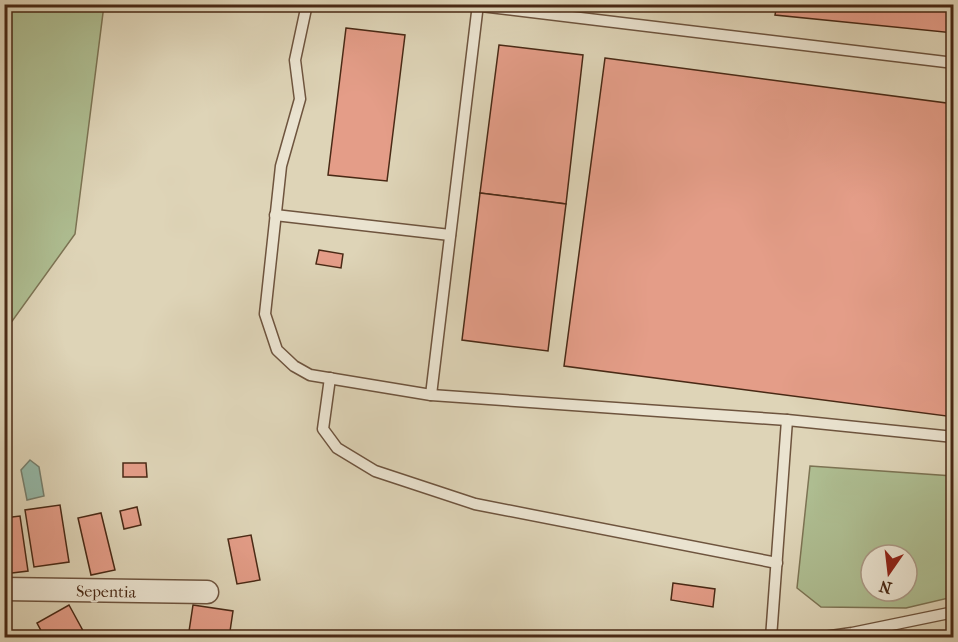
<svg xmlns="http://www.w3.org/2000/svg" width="958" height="642" font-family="'IM FELL French Canon',serif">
<rect width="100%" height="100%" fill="#ded4b7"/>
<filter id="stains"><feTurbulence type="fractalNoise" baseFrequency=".00333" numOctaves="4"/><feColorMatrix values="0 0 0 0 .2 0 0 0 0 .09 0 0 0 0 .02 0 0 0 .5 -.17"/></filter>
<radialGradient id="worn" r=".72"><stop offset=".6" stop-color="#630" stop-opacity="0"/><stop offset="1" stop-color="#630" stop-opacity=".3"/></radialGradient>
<!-- green -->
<g fill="#aebd91" stroke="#7c7353" stroke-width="1.5" fill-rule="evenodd">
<path d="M 5,4 L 104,5 L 75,234 L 5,331 Z"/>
<path d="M 810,466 L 953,476 L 953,597 L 906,608 L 821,607 L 797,588 ZM 871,555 L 907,555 L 907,591 L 871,591 Z"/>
</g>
<!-- water -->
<path fill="#94b9a9" stroke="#767f6e" stroke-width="1.5" d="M 30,460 L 39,467 L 44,496 L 27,500 L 21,470 Z"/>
<!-- building -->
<g fill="#e49d88" stroke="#492915" stroke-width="1.5">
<path d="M 777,4 L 954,4 L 954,33 L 775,15 Z"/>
<path d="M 346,28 L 405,35 L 387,181 L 328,175 Z"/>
<path d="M 499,45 L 583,55 L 566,204 L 480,193 Z"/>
<path d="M 605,58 L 954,104 L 954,417 L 564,366 Z"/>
<path d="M 480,193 L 566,204 L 548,351 L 462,340 Z"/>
<path d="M 319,250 L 343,254 L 341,268 L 316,264 Z"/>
<path d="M 123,463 L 146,463 L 147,477 L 123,477 Z"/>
<path d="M 60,505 L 69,562 L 34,567 L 25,510 Z"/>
<path d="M 137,507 L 141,525 L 124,529 L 120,511 Z"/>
<path d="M 101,513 L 115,570 L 91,575 L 78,518 Z"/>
<path d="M 20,516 L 28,571 L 4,574 L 4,518 Z"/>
<path d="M 251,535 L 260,580 L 237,584 L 228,539 Z"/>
<path d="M 673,583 L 715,589 L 713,607 L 671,600 Z"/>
<path d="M 69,605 L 87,638 L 45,638 L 37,623 Z"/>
<path d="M 193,605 L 233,611 L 229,638 L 188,638 Z"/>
</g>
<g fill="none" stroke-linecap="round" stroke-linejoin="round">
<defs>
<g id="service">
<path d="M 307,4 L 295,60 L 300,99 L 281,166 L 265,314 L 277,350 L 294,366 L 310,375 L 431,395 L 787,420 L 954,437"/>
<path d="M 464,4 L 954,63"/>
<path d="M 275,215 L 450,235"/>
<path d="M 330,378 L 323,429 L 337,448 L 375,471 L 475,504 L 777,563"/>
<path d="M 431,395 L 478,4"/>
<path d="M 771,638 L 787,420"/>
<path d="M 817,638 L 852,633 L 954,612"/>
</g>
<path id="minor" d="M 4,589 L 207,592"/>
</defs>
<!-- service casing -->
<use href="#service" stroke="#6e543e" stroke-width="13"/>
<!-- minor casing -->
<use href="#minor" stroke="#6e543e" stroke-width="25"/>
<!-- service -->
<use href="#service" stroke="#eae3d0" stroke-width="10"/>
<!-- minor -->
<use href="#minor" stroke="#eae3d0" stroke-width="22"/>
</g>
<g text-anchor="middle" stroke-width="4.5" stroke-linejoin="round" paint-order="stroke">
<!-- street labels -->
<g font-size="16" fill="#492915" stroke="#eae3d0">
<text transform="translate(106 591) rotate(1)" y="6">Sepentia</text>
</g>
</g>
<!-- margin -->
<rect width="958" height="642" fill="none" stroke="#ded4b7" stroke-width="24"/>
<rect x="6" y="6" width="946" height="630" fill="none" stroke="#492915" stroke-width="3"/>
<rect x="12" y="12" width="934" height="618" fill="none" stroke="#492915" stroke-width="1.5"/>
<!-- north arrow -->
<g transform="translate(889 573) rotate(194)"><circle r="28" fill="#eae3d0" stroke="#aa9985" stroke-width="1.5"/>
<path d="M0-4.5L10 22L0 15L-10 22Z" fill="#8f2418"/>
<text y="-9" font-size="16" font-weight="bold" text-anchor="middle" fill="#492915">N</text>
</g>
<rect width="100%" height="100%" filter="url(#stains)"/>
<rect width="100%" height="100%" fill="url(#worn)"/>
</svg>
